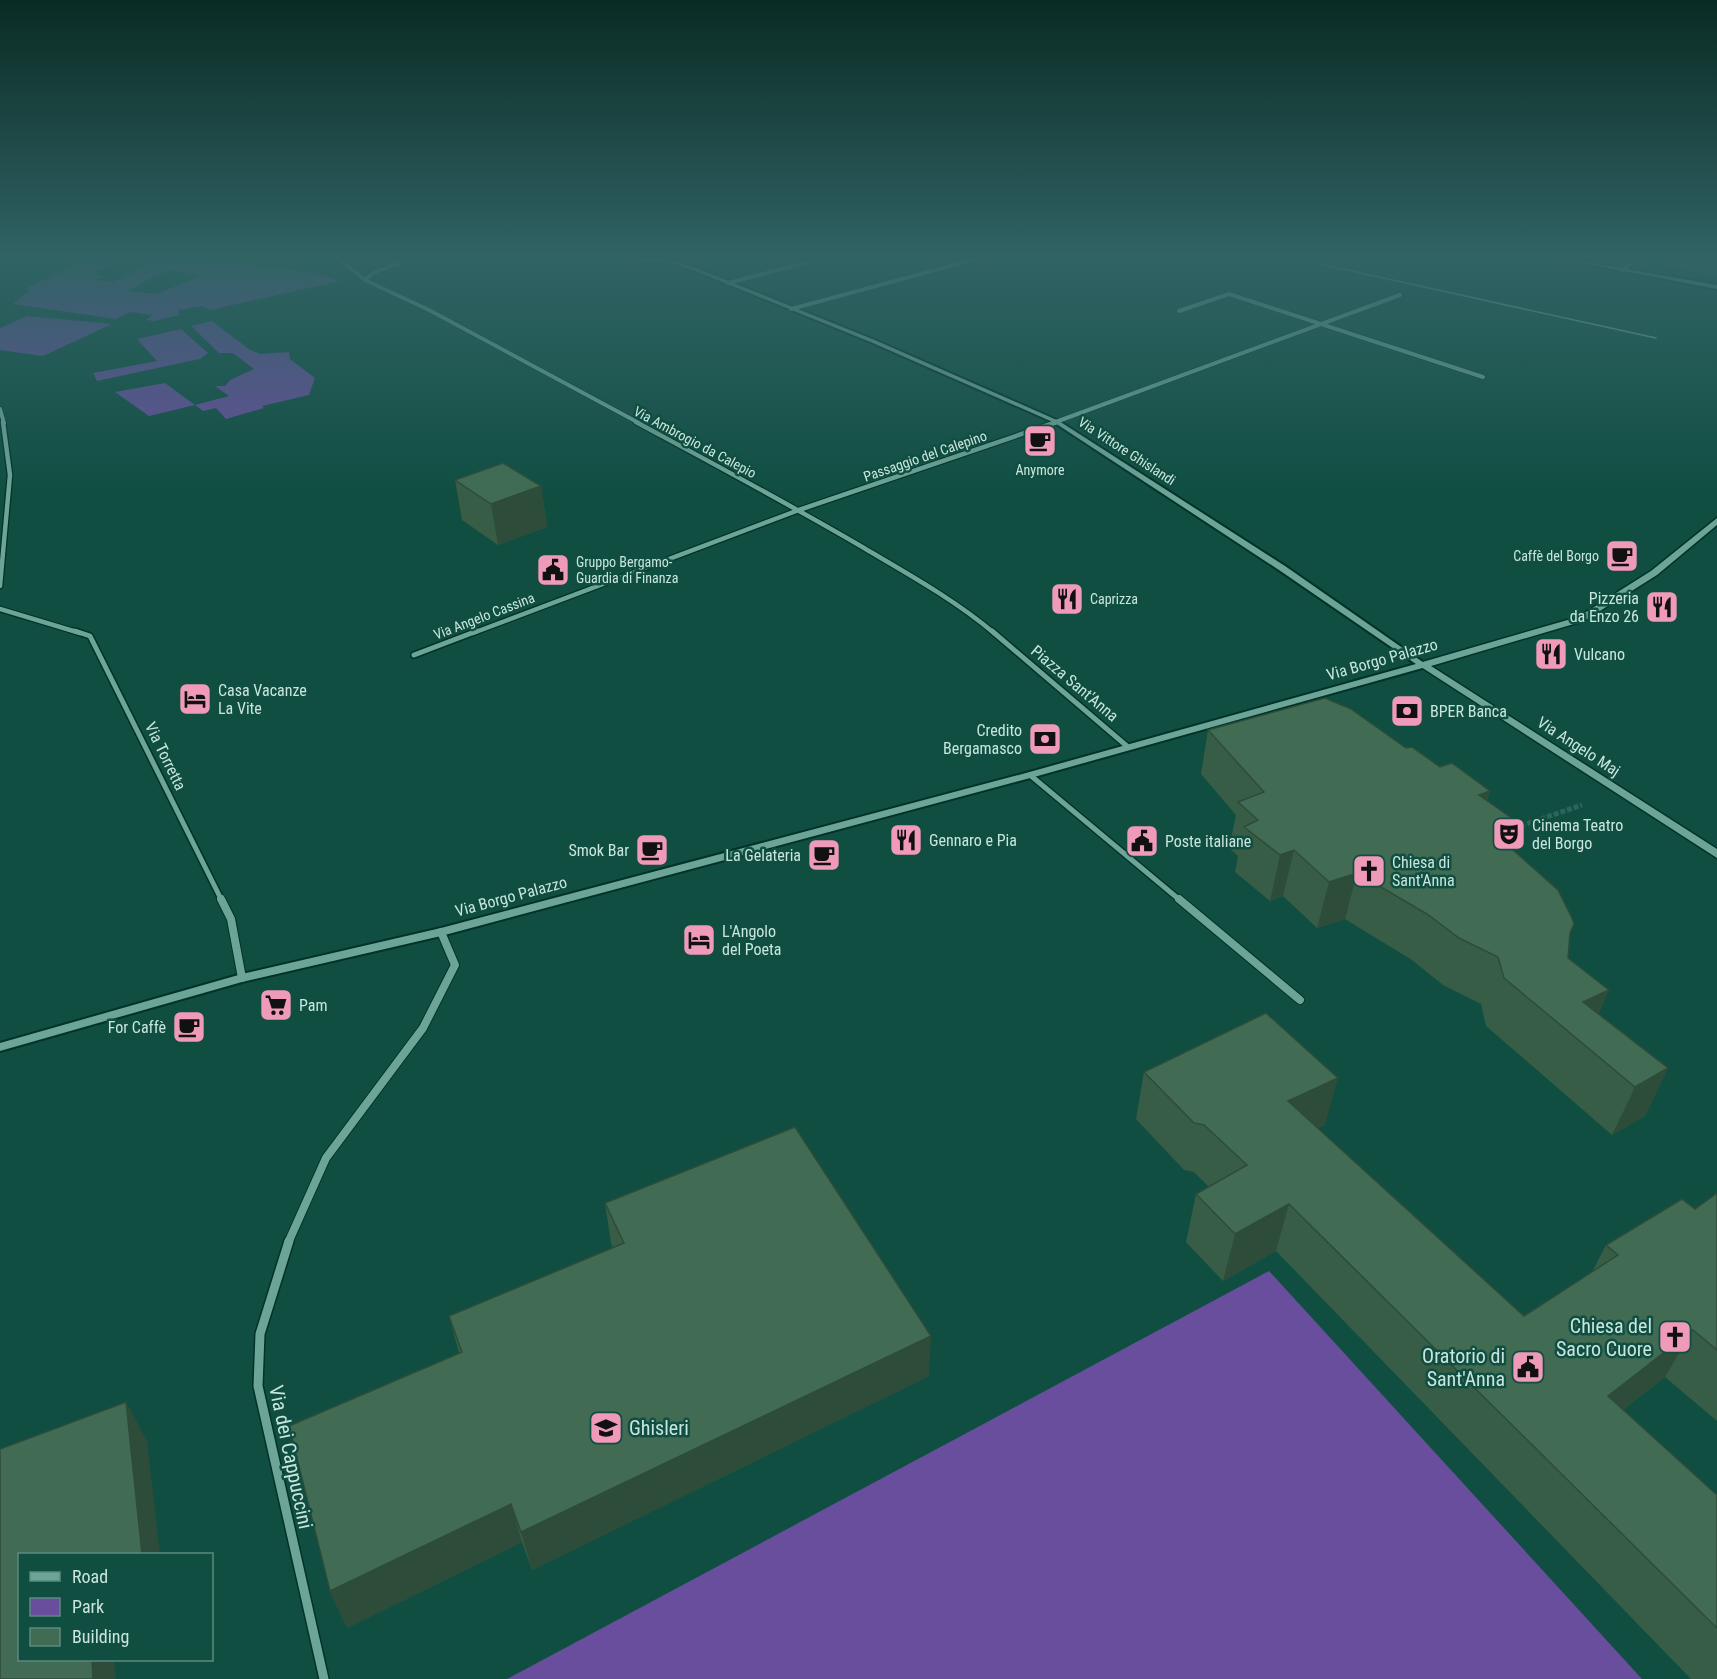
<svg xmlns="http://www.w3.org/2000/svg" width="1717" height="1679" font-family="'Roboto Condensed',sans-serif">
<rect width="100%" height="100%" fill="#104e42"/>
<!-- green -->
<g fill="#694e9d" fill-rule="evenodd">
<path d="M 91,259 L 190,259 L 314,272 L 340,281 L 210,310 L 202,306 L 178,310 L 180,315 L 154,321 L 146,320 L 153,315 L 131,312 L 116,319 L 13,304 L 29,291 L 28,287 ZM 123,260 L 149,265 L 112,282 L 94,280 L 104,276 L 93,275 L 95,272 ZM 168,270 L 202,275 L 157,294 L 128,291 L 143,284 L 140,283 Z"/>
<path d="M 27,316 L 112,324 L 43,356 L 0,350 L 0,328 Z"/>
<path d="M 212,321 L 250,350 L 261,354 L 289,352 L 290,359 L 315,378 L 309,395 L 262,406 L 264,408 L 226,419 L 216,408 L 203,411 L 195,405 L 149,416 L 115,392 L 165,383 L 195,405 L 229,396 L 215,386 L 225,386 L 230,380 L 254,369 L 233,353 L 219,353 L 191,326 Z"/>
<path d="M 181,329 L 208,353 L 200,359 L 190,361 L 97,381 L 93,373 L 157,361 L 137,339 Z"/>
<path d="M 1269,1271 L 1642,1679 L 507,1679 Z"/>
</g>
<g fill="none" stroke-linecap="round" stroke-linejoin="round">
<!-- pedestrian-tunnel -->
<path stroke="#2c6559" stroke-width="5" stroke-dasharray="5 2" stroke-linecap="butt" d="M 1514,828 L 1582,805"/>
<defs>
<g id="minor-far4">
<path d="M 339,259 L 365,280 L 429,310 L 639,423"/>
<path d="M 637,259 L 664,259"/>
<path d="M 1622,270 L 1637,259"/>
<path d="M 365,280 L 373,273 L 410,259"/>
<path d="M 728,283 L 820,259"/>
<path d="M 791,309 L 976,259"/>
<path d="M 1179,311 L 1229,294 L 1483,377"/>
<path d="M 0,409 L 4,423"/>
<path d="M 1053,423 L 1400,295"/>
</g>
<g id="minor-far3">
<path d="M 636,422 C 712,463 789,504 864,548 C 908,574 955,600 994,633"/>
<path d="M 0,586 L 10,475 L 3,422"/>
<path d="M 0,609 L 80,633"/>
<path d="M 473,633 L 799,510 L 1057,422"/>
</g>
<g id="minor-far2">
<path d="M 75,631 L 90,636 L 222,901"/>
<path d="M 992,631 L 1128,747"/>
<path d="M 414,655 L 477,631"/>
<path d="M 1030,775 L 1181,901"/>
</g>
<g id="minor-far1">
<path d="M 221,899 L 231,919 L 242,978"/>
<path d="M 1179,899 L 1300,1000"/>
<path d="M 288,1243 L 326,1158 L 423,1028 L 455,965 L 441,932"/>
</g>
<path id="minor" d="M 289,1241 L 260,1334 L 258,1386 L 324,1679"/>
<g id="tertiary">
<path d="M 660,259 L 667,259 L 699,269 L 877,341 L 1059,421 L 1285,566 L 1427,665 L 1426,667 L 1034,777 L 441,936 L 242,982 L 0,1051 L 0,1043 L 242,974 L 441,928 L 1026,773 L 1416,664 L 1279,570 L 1055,423 L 873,343 L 695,271 Z"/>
<path d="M 1561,259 L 1570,259 L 1717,285 L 1717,289 Z"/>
</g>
<path id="secondary" d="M 1717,518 L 1717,525 L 1657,575 L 1584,621 L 1431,666 L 1717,849 L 1717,858 L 1418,665 L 1419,663 L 1578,617 L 1651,571 Z"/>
</defs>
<!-- minor-far4 casing -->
<use href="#minor-far4" stroke="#023229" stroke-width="5"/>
<!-- minor-far3 casing -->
<use href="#minor-far3" stroke="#023229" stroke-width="7"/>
<!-- minor-far2 casing -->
<use href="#minor-far2" stroke="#023229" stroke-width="8"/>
<!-- minor-far1 casing -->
<use href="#minor-far1" stroke="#023229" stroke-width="10"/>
<!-- minor casing -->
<use href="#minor" stroke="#023229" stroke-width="12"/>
<!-- tertiary casing -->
<use href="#tertiary" stroke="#023229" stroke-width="4"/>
<!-- secondary casing -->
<use href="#secondary" stroke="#023229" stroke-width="3"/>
<!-- minor-far4 -->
<use href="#minor-far4" stroke="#6ca597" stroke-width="4"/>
<!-- minor-far3 -->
<use href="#minor-far3" stroke="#6ca597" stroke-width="4.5"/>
<!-- minor-far2 -->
<use href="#minor-far2" stroke="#6ca597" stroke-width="5"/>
<!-- minor-far1 -->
<use href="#minor-far1" stroke="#6ca597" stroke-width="8"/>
<!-- minor -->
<use href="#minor" stroke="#6ca597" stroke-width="9"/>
<!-- tertiary -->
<use href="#tertiary" fill="#6ca597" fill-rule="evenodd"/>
<!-- secondary -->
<use href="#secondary" fill="#6ca597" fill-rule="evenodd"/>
<!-- tram -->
<path stroke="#7ca69d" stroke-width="1.5" d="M 1297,259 L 1656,338"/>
</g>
<!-- wall -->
<g fill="#385d47">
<path d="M 1659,259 L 1717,259 L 1717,277 L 1658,264 Z"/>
<path d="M 455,480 L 541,486 L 547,527 L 498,545 L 462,520 Z"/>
<path d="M 1208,730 L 1406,748 L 1440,767 L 1490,791 L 1487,801 L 1512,849 L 1574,924 L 1570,935 L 1568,958 L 1599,1014 L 1668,1068 L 1645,1116 L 1612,1135 L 1486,1026 L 1481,1004 L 1443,985 L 1412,960 L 1345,919 L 1317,928 L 1283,896 L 1270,901 L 1235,872 L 1238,856 L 1229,848 L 1236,815 L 1201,774 Z"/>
<path d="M 1144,1072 L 1325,1125 L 1318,1128 L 1524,1316 L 1592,1272 L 1606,1245 L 1695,1209 L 1717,1193 L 1717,1421 L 1665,1377 L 1623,1410 L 1717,1495 L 1717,1679 L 1691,1679 L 1276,1251 L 1223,1281 L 1186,1242 L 1196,1194 L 1209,1187 L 1194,1172 L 1184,1170 L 1136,1119 Z"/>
<path d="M 605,1203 L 929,1376 L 532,1570 L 522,1542 L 347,1628 L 330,1591 L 459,1353 L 449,1316 L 613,1248 L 611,1243 Z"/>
</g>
<!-- shaded-wall -->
<g fill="#2e4c3a">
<path d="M 541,486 L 547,527 L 498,545 L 491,504 Z"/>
<path d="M 1490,791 L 1476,836 L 1479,795 Z"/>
<path d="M 1520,824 L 1505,870 L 1494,833 Z"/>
<path d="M 1294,850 L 1283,896 L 1270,901 L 1280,855 Z"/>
<path d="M 1357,873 L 1345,919 L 1317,928 L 1329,882 Z"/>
<path d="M 1609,990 L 1589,1038 L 1583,1002 Z"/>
<path d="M 1668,1068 L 1645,1116 L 1612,1135 L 1635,1087 Z"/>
<path d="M 1338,1078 L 1325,1125 L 1275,1148 L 1288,1101 Z"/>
<path d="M 1289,1204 L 1276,1251 L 1223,1281 L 1235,1234 Z"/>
<path d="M 1693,1330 L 1665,1377 L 1582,1442 L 1608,1396 Z"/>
<path d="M 931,1336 L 929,1376 L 532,1570 L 521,1532 Z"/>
<path d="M 126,1402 L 147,1441 L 160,1554 L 142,1554 Z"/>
<path d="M 511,1504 L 522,1542 L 347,1628 L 330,1591 Z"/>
<path d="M 92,1659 L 117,1659 L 114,1660 L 116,1679 L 93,1679 Z"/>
</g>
<!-- building -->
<g fill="#416c53" stroke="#2e4c3a" stroke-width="1.5">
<path d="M 503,463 L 541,486 L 491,504 L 455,480 Z"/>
<path d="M 1325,698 L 1351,709 L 1406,748 L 1412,747 L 1440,767 L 1452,763 L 1490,791 L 1479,795 L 1520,824 L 1494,833 L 1558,890 L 1572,918 L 1574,924 L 1570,933 L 1568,958 L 1609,990 L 1583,1002 L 1668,1068 L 1635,1087 L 1504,978 L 1498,957 L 1459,938 L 1427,914 L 1357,873 L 1329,882 L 1294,850 L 1280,855 L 1244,827 L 1258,820 L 1238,802 L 1264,792 L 1208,730 Z"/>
<path d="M 1266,1013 L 1338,1078 L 1288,1101 L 1524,1316 L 1618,1255 L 1606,1245 L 1682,1199 L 1695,1209 L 1717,1193 L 1717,1350 L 1693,1330 L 1608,1396 L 1717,1495 L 1717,1628 L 1289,1204 L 1235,1234 L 1196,1194 L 1247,1165 L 1204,1125 L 1194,1123 L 1144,1072 Z"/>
<path d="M 795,1127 L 931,1336 L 521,1532 L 511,1504 L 330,1591 L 289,1426 L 462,1352 L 449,1316 L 624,1243 L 605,1203 Z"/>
<path d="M 126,1402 L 142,1554 L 20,1554 L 20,1659 L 92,1659 L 93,1679 L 0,1679 L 0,1449 Z"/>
</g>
<!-- sky -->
<linearGradient id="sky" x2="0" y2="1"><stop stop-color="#092b24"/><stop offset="0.52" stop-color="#316365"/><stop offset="1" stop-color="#316365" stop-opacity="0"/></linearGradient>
<rect width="1717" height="494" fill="url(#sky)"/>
<!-- icons -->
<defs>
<symbol id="cafe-square" viewBox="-11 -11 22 22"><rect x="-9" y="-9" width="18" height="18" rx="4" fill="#ef9ab8" stroke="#104e42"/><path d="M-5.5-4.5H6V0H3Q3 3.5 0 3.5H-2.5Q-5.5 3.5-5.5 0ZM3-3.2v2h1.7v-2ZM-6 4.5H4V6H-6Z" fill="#111"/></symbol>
<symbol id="civic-square" viewBox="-11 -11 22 22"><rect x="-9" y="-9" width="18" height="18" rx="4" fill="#ef9ab8" stroke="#104e42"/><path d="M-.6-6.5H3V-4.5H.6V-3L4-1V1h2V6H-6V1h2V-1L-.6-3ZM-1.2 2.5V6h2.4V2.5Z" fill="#111"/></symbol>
<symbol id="restaurant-square" viewBox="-11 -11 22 22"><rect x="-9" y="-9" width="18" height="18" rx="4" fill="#ef9ab8" stroke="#104e42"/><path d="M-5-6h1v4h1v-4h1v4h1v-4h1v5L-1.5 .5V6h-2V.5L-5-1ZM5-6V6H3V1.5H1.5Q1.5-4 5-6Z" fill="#111"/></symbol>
<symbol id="hotel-square" viewBox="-11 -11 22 22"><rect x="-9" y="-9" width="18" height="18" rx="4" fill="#ef9ab8" stroke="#104e42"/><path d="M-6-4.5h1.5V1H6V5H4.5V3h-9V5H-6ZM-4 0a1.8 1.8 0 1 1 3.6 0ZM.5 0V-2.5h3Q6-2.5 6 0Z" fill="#111"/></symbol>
<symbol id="bank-square" viewBox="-11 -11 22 22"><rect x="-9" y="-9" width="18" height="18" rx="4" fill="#ef9ab8" stroke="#104e42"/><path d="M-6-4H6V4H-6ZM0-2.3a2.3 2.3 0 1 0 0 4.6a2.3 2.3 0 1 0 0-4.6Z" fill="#111"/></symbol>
<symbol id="theatre-square" viewBox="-11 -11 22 22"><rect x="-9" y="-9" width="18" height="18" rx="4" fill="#ef9ab8" stroke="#104e42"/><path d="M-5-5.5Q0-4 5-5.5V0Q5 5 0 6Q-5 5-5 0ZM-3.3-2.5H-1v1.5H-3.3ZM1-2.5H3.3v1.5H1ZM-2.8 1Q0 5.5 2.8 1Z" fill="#111"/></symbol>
<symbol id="church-square" viewBox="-11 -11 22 22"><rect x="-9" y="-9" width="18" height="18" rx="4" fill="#ef9ab8" stroke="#104e42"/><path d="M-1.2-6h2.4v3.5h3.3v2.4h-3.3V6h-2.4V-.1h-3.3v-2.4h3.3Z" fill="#111"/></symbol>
<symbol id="supermarket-square" viewBox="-11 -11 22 22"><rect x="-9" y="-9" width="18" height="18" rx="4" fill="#ef9ab8" stroke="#104e42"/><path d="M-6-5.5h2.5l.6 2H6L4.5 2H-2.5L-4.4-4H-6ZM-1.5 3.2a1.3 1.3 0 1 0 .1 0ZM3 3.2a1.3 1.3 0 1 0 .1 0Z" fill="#111"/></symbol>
<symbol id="school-square" viewBox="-11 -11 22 22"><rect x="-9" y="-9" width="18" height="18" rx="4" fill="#ef9ab8" stroke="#104e42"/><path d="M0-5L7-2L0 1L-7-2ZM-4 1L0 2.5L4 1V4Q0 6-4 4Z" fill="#111"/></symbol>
</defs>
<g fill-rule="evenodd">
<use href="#cafe-square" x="1021" y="422" width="38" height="38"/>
<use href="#cafe-square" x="1603" y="537" width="38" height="38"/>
<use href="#civic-square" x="534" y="551" width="38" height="38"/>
<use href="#restaurant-square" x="1048" y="580" width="38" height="38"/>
<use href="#restaurant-square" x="1643" y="588" width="38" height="38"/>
<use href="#restaurant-square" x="1532" y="635" width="38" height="38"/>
<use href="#hotel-square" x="176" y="680" width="38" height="38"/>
<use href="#bank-square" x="1388" y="692" width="38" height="38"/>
<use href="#bank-square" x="1026" y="720" width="38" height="38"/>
<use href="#theatre-square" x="1490" y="815" width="38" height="38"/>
<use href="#restaurant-square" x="887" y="821" width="38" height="38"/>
<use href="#civic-square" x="1123" y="822" width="38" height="38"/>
<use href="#cafe-square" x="633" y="831" width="38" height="38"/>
<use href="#cafe-square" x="805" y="836" width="38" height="38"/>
<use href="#church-square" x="1350" y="852" width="38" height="38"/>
<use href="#hotel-square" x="680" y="921" width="38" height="38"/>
<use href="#supermarket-square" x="257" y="986" width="38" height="38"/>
<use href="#cafe-square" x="170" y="1008" width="38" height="38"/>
<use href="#church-square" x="1656" y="1318" width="38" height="38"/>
<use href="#civic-square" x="1509" y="1348" width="38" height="38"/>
<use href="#school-square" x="587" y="1409" width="38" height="38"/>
</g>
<g text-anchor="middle" stroke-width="5" stroke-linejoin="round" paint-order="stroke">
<!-- far-street labels -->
<g font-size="14" fill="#c9e6de" stroke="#104e42">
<text transform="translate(695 442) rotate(28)" y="5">Via Ambrogio da Calepio</text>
<text transform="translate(1127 451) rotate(33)" y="5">Via Vittore Ghislandi</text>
<text transform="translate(925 456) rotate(-19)" y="5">Passaggio del Calepino</text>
<text transform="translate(484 616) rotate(-21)" y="5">Via Angelo Cassina</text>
</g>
<!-- far-poi labels -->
<g font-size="14" fill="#c9e6de" stroke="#104e42" text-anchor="start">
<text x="1040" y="475" text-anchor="middle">Anymore</text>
<text x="1599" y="561" text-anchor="end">Caffè del Borgo</text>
<text x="576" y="567">Gruppo Bergamo-<tspan x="576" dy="16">Guardia di Finanza</tspan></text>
<text x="1090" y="604">Caprizza</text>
</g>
<!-- poi labels -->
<g font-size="16" fill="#c9e6de" stroke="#104e42" text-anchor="start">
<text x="1639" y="604" text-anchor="end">Pizzeria<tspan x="1639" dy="18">da Enzo 26</tspan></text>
<text x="1574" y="660">Vulcano</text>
<text x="218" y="696">Casa Vacanze<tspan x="218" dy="18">La Vite</tspan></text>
<text x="1430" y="717">BPER Banca</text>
<text x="1022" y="736" text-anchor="end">Credito<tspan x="1022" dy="18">Bergamasco</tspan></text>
<text x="1532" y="831">Cinema Teatro<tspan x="1532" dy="18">del Borgo</tspan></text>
<text x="929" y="846">Gennaro e Pia</text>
<text x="1165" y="847">Poste italiane</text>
<text x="629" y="856" text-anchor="end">Smok Bar</text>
<text x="801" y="861" text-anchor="end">La Gelateria</text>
<text x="1392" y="868">Chiesa di<tspan x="1392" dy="18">Sant'Anna</tspan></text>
<text x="722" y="937">L'Angolo<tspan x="722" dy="18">del Poeta</tspan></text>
<text x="299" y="1011">Pam</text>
<text x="166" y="1033" text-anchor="end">For Caffè</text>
</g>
<!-- street labels -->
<g font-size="16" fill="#c9e6de" stroke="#104e42">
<text transform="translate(1382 659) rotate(-16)" y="6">Via Borgo Palazzo</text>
<text transform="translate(1075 683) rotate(40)" y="6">Piazza Sant'Anna</text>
<text transform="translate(1579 746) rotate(33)" y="6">Via Angelo Maj</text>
<text transform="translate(166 756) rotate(64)" y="6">Via Torretta</text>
<text transform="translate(511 896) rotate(-15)" y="6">Via Borgo Palazzo</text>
</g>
<!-- near-poi labels -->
<g font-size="20" fill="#c9e6de" stroke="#104e42" text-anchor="end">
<text x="1652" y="1333">Chiesa del<tspan x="1652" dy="23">Sacro Cuore</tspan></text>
<text x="1505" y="1363">Oratorio di<tspan x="1505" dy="23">Sant'Anna</tspan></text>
<text x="629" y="1435" text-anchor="start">Ghisleri</text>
</g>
<!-- near-street labels -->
<g font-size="20" fill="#c9e6de" stroke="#104e42">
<text transform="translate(291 1457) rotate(78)" y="7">Via dei Cappuccini</text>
</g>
</g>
<!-- legend -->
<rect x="18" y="1553" width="195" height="108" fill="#104e42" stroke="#5a8b80" stroke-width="1.5"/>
<rect x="30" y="1572" width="30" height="9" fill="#6ca597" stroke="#5a8b80" stroke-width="1.5"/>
<text x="72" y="1583" font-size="18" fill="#c9e6de">Road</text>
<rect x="30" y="1598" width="30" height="18" fill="#694e9d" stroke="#5a8b80" stroke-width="1.5"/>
<text x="72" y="1613" font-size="18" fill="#c9e6de">Park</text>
<rect x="30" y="1628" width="30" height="18" fill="#416c53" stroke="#5a8b80" stroke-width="1.5"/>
<text x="72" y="1643" font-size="18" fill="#c9e6de">Building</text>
</svg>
